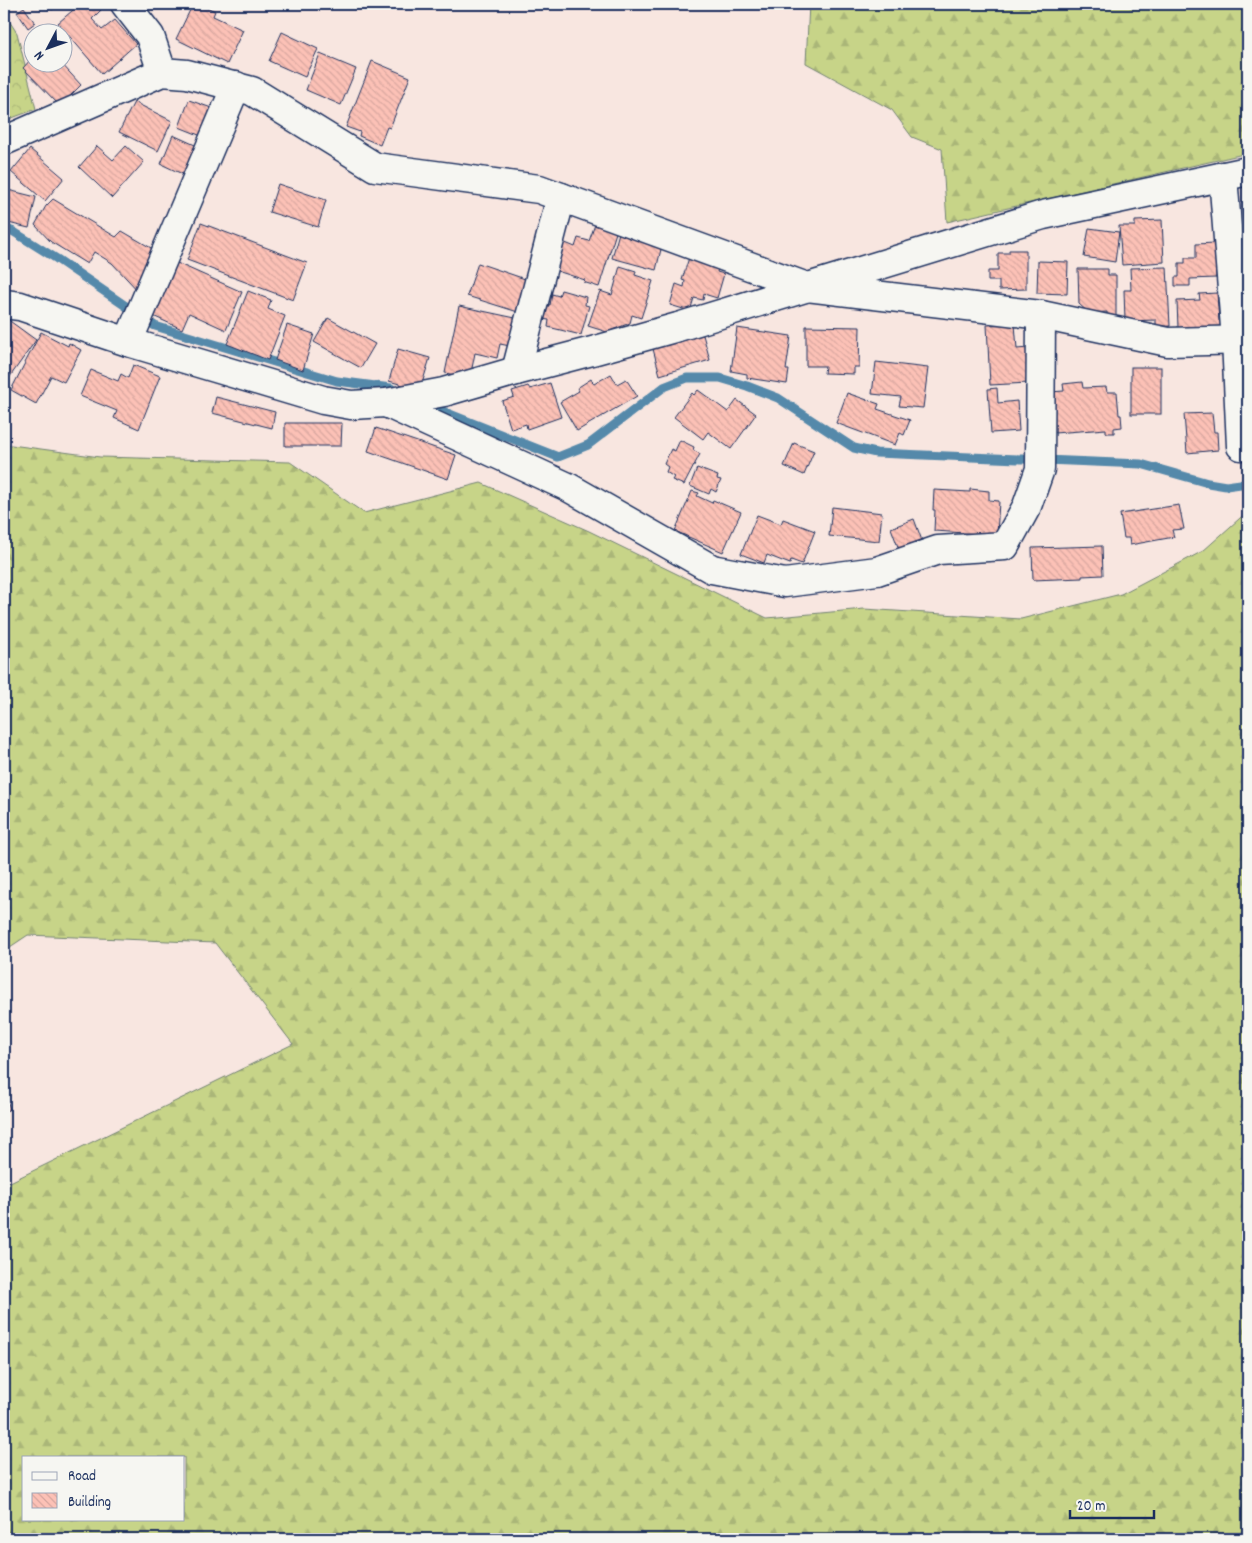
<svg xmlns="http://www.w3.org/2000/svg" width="1252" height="1543" font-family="Dekko,sans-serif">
<defs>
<pattern id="forest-firs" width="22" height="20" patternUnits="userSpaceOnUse" patternTransform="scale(1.25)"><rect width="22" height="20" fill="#c7d488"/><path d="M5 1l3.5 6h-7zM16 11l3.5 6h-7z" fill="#aab678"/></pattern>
<pattern id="park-crowns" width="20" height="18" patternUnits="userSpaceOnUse" patternTransform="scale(1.25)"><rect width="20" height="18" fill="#c7d488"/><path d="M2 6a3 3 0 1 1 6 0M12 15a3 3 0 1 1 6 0" fill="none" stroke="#aab678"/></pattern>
<pattern id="building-back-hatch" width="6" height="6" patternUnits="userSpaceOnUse" patternTransform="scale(1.25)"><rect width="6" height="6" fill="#fcc1b6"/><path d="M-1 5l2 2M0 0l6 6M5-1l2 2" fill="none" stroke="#d7a69f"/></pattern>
</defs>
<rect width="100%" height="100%" fill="#f8e6e0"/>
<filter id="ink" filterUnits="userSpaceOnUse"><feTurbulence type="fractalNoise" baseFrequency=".02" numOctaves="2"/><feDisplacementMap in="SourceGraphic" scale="10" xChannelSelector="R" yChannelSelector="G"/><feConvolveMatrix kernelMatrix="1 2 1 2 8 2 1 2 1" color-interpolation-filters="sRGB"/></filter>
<g filter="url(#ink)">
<!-- forest -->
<g fill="url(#forest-firs)" stroke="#718273" fill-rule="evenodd">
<path d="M 809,4 L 1248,4 L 1248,153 L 947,222 L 942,149 L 912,137 L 892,110 L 806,63 Z"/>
<path d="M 4,444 L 100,457 L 290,462 L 364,513 L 481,483 L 589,531 L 767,618 L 864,609 L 1021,619 L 1121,594 L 1203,551 L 1248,511 L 1248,1539 L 4,1539 L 4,1185 L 293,1044 L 215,943 L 28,935 L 4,951 ZM 24,1457 L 184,1457 L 184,1519 L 24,1519 Z"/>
</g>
<!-- park -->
<path fill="url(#park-crowns)" stroke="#718273" d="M 4,13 L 17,33 L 36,109 L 4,121 Z"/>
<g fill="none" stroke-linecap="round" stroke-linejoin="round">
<!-- stream -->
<g stroke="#5589aa" stroke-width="9">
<path d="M 4,228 L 14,232 L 57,259 L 155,326 L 337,381 L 391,388"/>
<path d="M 432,407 L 558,457 L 588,445 L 664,387 L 687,378 L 720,378 L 747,386 L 778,398 L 854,448 L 876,453 L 1141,464 L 1208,483 L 1226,486 L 1248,483"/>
</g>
</g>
<!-- building -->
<g fill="url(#building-back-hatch)" stroke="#1b2f5e">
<path d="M 46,4 L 59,4 L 52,10 Z"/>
<path d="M 80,4 L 96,4 L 101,10 L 92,19 L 102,30 L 115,20 L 136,44 L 102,74 L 58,23 Z"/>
<path d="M 193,4 L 200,4 L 215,11 L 213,16 L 243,30 L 227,64 L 176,39 Z"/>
<path d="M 24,7 L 35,23 L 28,28 L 17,12 Z"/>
<path d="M 282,32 L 318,49 L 305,77 L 269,61 Z"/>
<path d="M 320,54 L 356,69 L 341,105 L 306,90 Z"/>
<path d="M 32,58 L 32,62 L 60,62 L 81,85 L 60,106 L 23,68 Z"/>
<path d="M 372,61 L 410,77 L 390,128 L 387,127 L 380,145 L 359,136 L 360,132 L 346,127 Z"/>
<path d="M 189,100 L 220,111 L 209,139 L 179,127 Z"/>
<path d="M 134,102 L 172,121 L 158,151 L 119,132 Z"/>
<path d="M 173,135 L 206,150 L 193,179 L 161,164 Z"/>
<path d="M 97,146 L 113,160 L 126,146 L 144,162 L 112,198 L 79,167 Z"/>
<path d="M 30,149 L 64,178 L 45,201 L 11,172 Z"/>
<path d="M 278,184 L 326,200 L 318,227 L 269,212 Z"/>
<path d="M 4,189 L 36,197 L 29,228 L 4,222 Z"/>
<path d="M 53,199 L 116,237 L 122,231 L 158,252 L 141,294 L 112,263 L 94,252 L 87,264 L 51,242 L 35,225 L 46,206 Z"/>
<path d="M 597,219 L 618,226 L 599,287 L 583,282 L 585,280 L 554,270 L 563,242 L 575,247 L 578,238 L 589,241 Z"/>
<path d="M 1162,220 L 1164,262 L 1122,265 L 1119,226 L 1135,226 L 1135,221 Z"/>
<path d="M 201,223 L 307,263 L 293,300 L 187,260 Z"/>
<path d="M 1089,228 L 1119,232 L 1115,262 L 1084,257 Z"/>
<path d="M 620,229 L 663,241 L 656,270 L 612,258 Z"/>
<path d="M 1241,241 L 1248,241 L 1248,281 L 1247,281 L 1247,278 L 1242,278 Z"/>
<path d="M 1215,243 L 1216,278 L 1190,279 L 1190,286 L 1175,286 L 1175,277 L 1179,277 L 1179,263 L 1185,263 L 1185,258 L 1196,258 L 1196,244 Z"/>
<path d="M 1009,250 L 1026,250 L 1026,289 L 999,290 L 999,281 L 988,281 L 988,271 L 998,271 L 998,253 L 1009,253 Z"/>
<path d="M 691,251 L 721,260 L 717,272 L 724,274 L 717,298 L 704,294 L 703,300 L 694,298 L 690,311 L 670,305 L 676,284 L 684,287 L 685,281 L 682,280 Z"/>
<path d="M 1038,261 L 1068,262 L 1067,294 L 1037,293 Z"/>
<path d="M 177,263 L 242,292 L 226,330 L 189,313 L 182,329 L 153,316 Z"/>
<path d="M 478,263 L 528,280 L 518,312 L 467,296 Z"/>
<path d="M 620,266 L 636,271 L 635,275 L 653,281 L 641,318 L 632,315 L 630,323 L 607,332 L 588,326 L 600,291 L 612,295 Z"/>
<path d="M 1167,267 L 1170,326 L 1156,327 L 1156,320 L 1125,321 L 1124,290 L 1131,290 L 1130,268 Z"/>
<path d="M 1078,269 L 1108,269 L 1108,275 L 1116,275 L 1116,316 L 1107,316 L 1107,312 L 1089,313 L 1079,304 Z"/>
<path d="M 561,290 L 586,297 L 585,305 L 589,306 L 581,335 L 548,327 L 549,320 L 541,319 L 545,304 L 550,305 L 552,294 L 559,296 Z"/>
<path d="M 248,291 L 271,300 L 268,309 L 285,316 L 268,360 L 227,344 Z"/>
<path d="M 1217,293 L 1219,321 L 1221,321 L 1222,328 L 1209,329 L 1208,327 L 1178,328 L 1177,301 L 1200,300 L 1199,294 Z"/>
<path d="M 459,306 L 520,319 L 515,347 L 500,344 L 497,358 L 475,353 L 470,378 L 445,373 Z"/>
<path d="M 328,318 L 375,344 L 361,368 L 314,342 Z"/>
<path d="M 7,319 L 36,340 L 4,385 L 4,324 Z"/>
<path d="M 1015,324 L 1017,349 L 1028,348 L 1029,383 L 990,385 L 987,325 Z"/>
<path d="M 287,325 L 314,334 L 303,370 L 275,360 Z"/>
<path d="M 806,326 L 860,327 L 859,367 L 854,367 L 854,374 L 824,373 L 825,366 L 806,366 Z"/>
<path d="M 737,328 L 791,336 L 786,370 L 789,370 L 787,384 L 747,378 L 747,374 L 731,371 Z"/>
<path d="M 41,332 L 68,346 L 69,343 L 81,350 L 64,382 L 51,376 L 36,404 L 11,390 Z"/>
<path d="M 703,335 L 710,360 L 660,375 L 653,349 Z"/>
<path d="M 398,349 L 430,358 L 420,390 L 389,381 Z"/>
<path d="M 876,362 L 928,368 L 923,408 L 899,406 L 901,397 L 872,394 Z"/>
<path d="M 133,365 L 160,376 L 139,429 L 114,418 L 117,411 L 80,396 L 91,370 L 118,381 L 121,374 L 128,378 Z"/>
<rect x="1131" y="367" width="30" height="47"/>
<path d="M 611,374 L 617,384 L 626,379 L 637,396 L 577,431 L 560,402 L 579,391 L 577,388 L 591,379 L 594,384 Z"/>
<path d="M 1082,382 L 1083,388 L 1106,387 L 1107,392 L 1117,392 L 1119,415 L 1121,415 L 1122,427 L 1114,428 L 1114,433 L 1106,433 L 1106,429 L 1054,433 L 1050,392 L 1064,391 L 1063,384 Z"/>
<path d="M 550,383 L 561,417 L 527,429 L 526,424 L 511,429 L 502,401 L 514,397 L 512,391 L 528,386 L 530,389 Z"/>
<path d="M 997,388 L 998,403 L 1017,401 L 1019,431 L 991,433 L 988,389 Z"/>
<path d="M 698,390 L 728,412 L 737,400 L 756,414 L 731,449 L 708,432 L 703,439 L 674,417 L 692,393 L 694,395 Z"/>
<path d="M 847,393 L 879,404 L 877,409 L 910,420 L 904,435 L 900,433 L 895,445 L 836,423 Z"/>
<path d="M 216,397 L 275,412 L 272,428 L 212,413 Z"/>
<path d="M 1212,413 L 1214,432 L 1217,432 L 1218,450 L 1187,453 L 1184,414 Z"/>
<path d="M 285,423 L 342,423 L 341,446 L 285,446 Z"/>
<path d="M 376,428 L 456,455 L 448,479 L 368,451 Z"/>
<path d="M 680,440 L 694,447 L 693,450 L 700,454 L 684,485 L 672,480 L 674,477 L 666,472 L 668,467 L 664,464 L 671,449 L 675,451 Z"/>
<path d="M 794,443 L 814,451 L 804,475 L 784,466 Z"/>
<path d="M 697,468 L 718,476 L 717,479 L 721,480 L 716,492 L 711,489 L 709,494 L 690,486 Z"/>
<path d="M 970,489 L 989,491 L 989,500 L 999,501 L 997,535 L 934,531 L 935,510 L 933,510 L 934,490 L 970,492 Z"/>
<path d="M 692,491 L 699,493 L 697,496 L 712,503 L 713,500 L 741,512 L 723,552 L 675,531 Z"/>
<path d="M 1179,505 L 1184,529 L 1172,530 L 1174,537 L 1130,545 L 1129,538 L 1124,538 L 1120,514 Z"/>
<path d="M 832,507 L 882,513 L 879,541 L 829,536 Z"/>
<path d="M 757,515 L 781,524 L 783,519 L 815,531 L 802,564 L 791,560 L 790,564 L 767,555 L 764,563 L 741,554 Z"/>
<path d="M 914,519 L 924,546 L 901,555 L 891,528 Z"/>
<path d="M 1102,546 L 1103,575 L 1082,576 L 1082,578 L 1033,580 L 1032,548 Z"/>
<path d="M 4,1091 L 10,1109 L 4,1112 Z"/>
</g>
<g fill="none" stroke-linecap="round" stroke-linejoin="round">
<defs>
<g id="minor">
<path d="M 125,4 L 150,36 L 162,72"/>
<path d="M 4,141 L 162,72 L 187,74 L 252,91 L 375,167 L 539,189 L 807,287 L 1041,315 L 1168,342 L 1248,340"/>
<path d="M 1223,176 L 1236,340 L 1241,446"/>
<path d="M 4,304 L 20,306 L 128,342 L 323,400 L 351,405 L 386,403 L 444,392 L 516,371 L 596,350 L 678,327 L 1043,215 L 1248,171"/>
<path d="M 128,342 L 236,86"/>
<path d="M 516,371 L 561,197"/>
<path d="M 386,403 L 568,487 L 712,569 L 785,583 L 877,571 L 938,550 L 1005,546 L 1027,506 L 1040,469 L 1041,315"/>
</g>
</defs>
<!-- minor casing -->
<use href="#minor" stroke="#1b2f5e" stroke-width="31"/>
<!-- minor -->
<use href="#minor" stroke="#f6f6f2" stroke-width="28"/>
</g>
</g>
<!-- margin -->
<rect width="1252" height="1543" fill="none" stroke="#f6f6f2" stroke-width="20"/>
<rect x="10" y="10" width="1232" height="1523" fill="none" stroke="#1b2f5e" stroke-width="2" filter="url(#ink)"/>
<!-- legend -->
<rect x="22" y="1456" width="162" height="65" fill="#f6f6f2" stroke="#9ea6b7"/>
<rect x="32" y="1472" width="25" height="8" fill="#f6f6f2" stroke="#9ea6b7"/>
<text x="68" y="1480" font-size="15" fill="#1b2f5e">Road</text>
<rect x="32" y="1493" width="25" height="15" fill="url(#building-back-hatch)" stroke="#9ea6b7"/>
<text x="68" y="1506" font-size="15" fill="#1b2f5e">Building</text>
<!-- north arrow -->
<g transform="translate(48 48) rotate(229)"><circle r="24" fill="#f6f6f2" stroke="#9ea6b7"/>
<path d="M0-4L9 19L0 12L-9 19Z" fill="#1b2f5e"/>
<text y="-8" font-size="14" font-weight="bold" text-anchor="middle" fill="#1b2f5e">N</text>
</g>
<!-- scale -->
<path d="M1070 1510v8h84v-8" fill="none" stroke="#1b2f5e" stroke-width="2.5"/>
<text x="1077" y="1510" font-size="15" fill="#1b2f5e" stroke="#f6f6f2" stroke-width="4" paint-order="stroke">20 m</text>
</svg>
